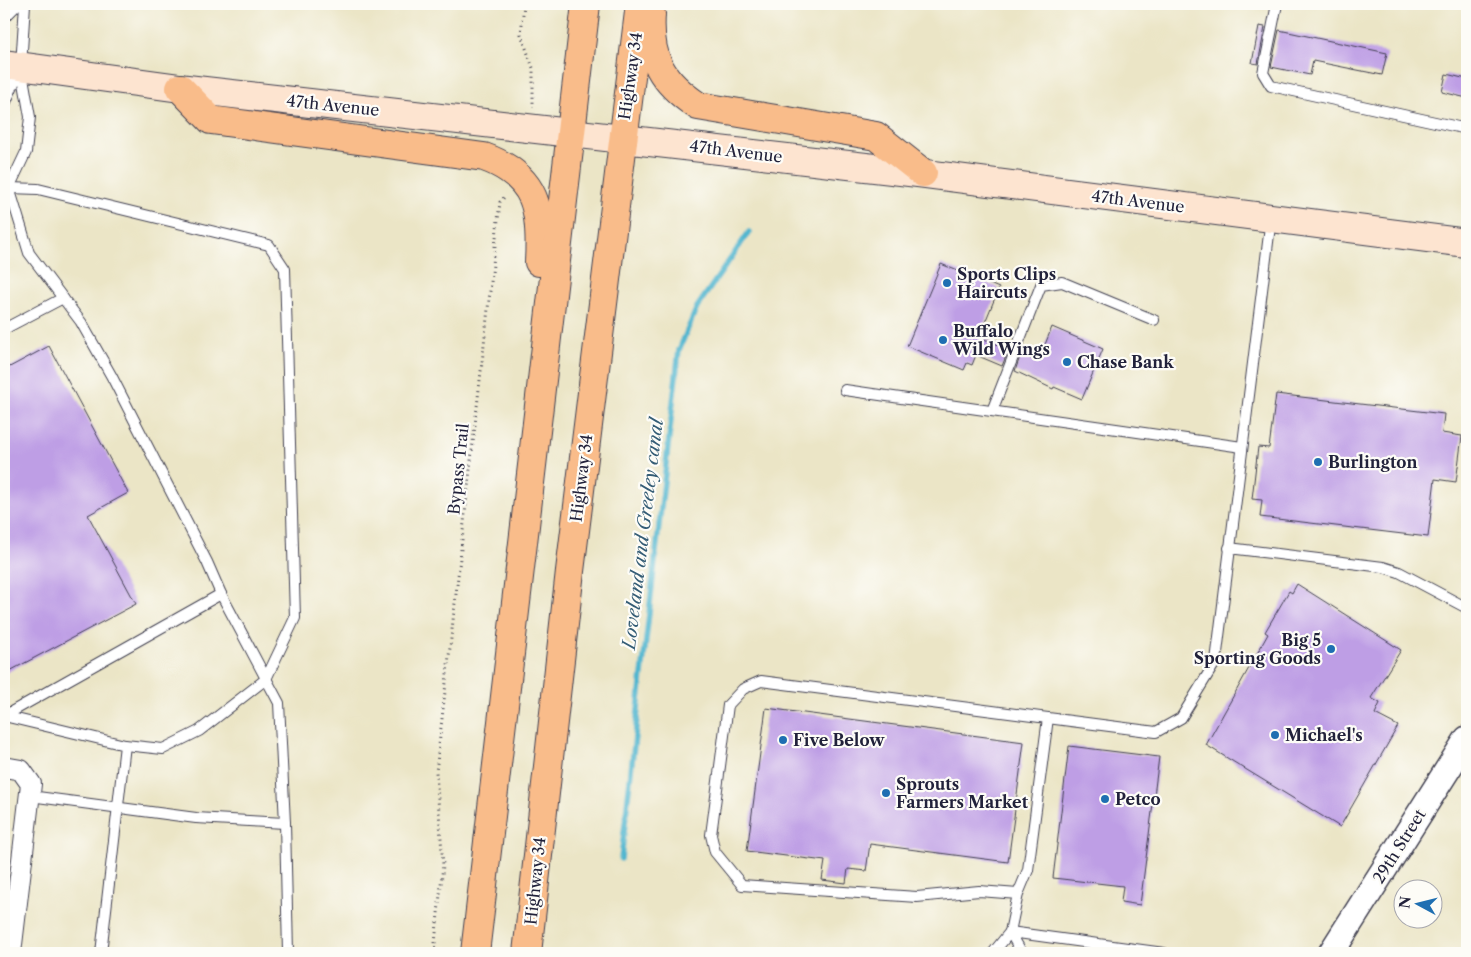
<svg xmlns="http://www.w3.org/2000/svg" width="1471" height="957" font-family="'Libre Caslon Text',serif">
<rect width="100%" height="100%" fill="#fdfcf7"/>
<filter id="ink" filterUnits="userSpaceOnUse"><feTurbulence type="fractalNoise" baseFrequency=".02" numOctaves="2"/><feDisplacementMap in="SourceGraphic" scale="10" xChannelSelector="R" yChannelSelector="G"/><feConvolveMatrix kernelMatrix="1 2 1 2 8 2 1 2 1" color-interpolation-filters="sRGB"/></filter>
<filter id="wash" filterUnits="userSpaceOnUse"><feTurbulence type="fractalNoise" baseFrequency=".0096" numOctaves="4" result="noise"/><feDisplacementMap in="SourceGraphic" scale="20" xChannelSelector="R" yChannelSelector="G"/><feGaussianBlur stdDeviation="1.12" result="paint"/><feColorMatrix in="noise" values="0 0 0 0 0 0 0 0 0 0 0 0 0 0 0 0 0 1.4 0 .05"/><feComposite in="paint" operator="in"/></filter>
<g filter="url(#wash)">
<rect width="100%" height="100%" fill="#ebe5c6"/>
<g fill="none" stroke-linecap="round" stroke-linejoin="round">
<!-- stream -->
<path stroke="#51b6cf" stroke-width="5.5" d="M 621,859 L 679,350 L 697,307 L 749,232"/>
</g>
<g id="blocks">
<!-- building -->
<g fill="#be9ee5">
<path d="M 1259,26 L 1265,27 L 1258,64 L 1252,63 Z"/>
<path d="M 1279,30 L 1387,53 L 1382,75 L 1313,61 L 1310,75 L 1271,67 Z"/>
<path d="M 1446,74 L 1467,79 L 1467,98 L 1442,92 Z"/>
<path d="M 941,264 L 999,288 L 979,337 L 1009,349 L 1002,366 L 976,355 L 972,365 L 967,363 L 964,370 L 907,346 Z"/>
<path d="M 1052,327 L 1103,349 L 1082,399 L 1054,387 L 1053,389 L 1015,371 L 1021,354 L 1036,361 L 1038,356 L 1040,357 Z"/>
<path d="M 49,346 L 128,493 L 88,515 L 136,604 L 4,674 L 4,370 Z"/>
<path d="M 1276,394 L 1444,414 L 1442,433 L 1462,436 L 1456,482 L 1435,479 L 1428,537 L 1260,517 L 1262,500 L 1252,499 L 1258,447 L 1269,448 Z"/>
<path d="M 1297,584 L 1401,650 L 1371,698 L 1380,703 L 1375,714 L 1398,726 L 1340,827 L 1206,745 L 1268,634 L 1265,632 L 1289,591 L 1292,593 Z"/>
<path d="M 766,708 L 1024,742 L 1008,862 L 870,844 L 866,871 L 848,869 L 846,883 L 822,880 L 825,861 L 747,851 Z"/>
<path d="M 1069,746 L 1159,757 L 1140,905 L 1121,902 L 1123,886 L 1053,878 Z"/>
</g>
</g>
</g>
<g filter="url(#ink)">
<use href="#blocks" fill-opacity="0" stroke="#403f50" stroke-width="1"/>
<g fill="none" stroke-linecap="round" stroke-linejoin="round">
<defs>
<g id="service">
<path d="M 1277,4 L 1263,73 L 1271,86 L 1467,129"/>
<path d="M 4,18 L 18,4"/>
<path d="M 4,106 L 21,67"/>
<path d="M 4,171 L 29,253 L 81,322 L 112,377 L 207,562 L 221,594 L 4,716"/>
<path d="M 9,188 L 38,189 L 269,245 L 285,269 L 295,618 L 266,679 L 199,731 L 163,749 L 125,745"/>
<path d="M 8,190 L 26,152 L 30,117 L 21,66 L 25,4"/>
<path d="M 4,329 L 63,298"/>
<path d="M 845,390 L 1242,447"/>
<path d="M 992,411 L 1041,285 L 1062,282 L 1154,320"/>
<path d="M 1229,548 L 1383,567 L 1399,572 L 1467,608"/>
<path d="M 4,716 L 125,745 L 101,953"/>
<path d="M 30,796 L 196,818 L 285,823 L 279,703 L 221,594"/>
<path d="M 285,823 L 288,953"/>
<path d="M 1018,894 L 979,891 L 917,897 L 742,885 L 715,852 L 711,835 L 728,705 L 743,689 L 761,681 L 1156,732 L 1181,718 L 1216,661 L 1271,218"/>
<path d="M 1010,932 L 1164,953"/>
<path d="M 1010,932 L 1022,953"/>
<path d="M 993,953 L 1010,932 L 1018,894 L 1028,870 L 1048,718"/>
</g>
<path id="minor" d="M 4,767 L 21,770 L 31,784 L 11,953"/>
<path id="tertiary" d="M 1331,953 L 1467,739"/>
<path id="secondary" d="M 4,64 L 180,88 L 918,173 L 1467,243"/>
<g id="trunk">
<path d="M 651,14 C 648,59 662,82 698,106 L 876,136 L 923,173"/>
<path d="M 180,88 L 211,120 L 484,157 C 537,176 542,210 539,262"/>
<path d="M 475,953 L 586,4"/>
<path d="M 527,953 L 570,571 L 640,4"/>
</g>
</defs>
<!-- service casing -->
<use href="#service" stroke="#403f50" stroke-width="12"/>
<!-- minor casing -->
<use href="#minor" stroke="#403f50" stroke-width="22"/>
<!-- tertiary casing -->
<use href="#tertiary" stroke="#403f50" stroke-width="28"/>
<!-- secondary casing -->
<use href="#secondary" stroke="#403f50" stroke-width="30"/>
<!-- trunk casing -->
<use href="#trunk" stroke="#403f50" stroke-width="30"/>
<!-- path -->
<g stroke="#403f50" stroke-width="3" stroke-dasharray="1 4" stroke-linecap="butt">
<path d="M 524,4 L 521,34 L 533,68 L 533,107"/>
<path d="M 434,953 L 443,865 L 436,772 L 500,202 L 506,195"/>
</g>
<!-- service -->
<use href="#service" stroke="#fff" stroke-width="10"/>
<!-- minor -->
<use href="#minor" stroke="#fff" stroke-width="20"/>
<!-- tertiary -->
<use href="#tertiary" stroke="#fff" stroke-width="25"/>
<!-- secondary -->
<use href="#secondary" stroke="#fde4d0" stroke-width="28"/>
<!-- trunk -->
<use href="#trunk" stroke="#f9bc8a" stroke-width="28"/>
</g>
</g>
<!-- markers -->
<g fill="#1f6fb2" stroke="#fdfcf7" stroke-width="2">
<circle cx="947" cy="283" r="5"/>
<circle cx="943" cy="340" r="5"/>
<circle cx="1067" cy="362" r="5"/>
<circle cx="1318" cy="462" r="5"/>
<circle cx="1331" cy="649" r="5"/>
<circle cx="1275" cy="735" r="5"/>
<circle cx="783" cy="740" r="5"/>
<circle cx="886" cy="793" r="5"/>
<circle cx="1105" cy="799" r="5"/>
</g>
<g text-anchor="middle" stroke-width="4.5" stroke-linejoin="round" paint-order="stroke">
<!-- street labels -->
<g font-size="16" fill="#22223b" stroke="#fdfcf7">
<text transform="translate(630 76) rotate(-82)" y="6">Highway 34</text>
<text transform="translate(333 105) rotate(6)" y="6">47th Avenue</text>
<text transform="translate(736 151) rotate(7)" y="6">47th Avenue</text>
<text transform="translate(1138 201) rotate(7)" y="6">47th Avenue</text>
<text transform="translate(458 469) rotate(-84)" y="6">Bypass Trail</text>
<text transform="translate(581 478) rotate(-83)" y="6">Highway 34</text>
<text transform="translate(1399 846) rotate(-58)" y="6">29th Street</text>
<text transform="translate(535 881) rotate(-84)" y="6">Highway 34</text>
</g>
<!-- poi labels -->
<g font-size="16" font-weight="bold" fill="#22223b" stroke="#fdfcf7" text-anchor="start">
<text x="957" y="280">Sports Clips<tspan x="957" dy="18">Haircuts</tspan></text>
<text x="953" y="337">Buffalo<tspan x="953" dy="18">Wild Wings</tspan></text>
<text x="1077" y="368">Chase Bank</text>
<text x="1328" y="468">Burlington</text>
<text x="1321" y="646" text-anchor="end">Big 5<tspan x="1321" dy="18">Sporting Goods</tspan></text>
<text x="1285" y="741">Michael's</text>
<text x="793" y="746">Five Below</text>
<text x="896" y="790">Sprouts<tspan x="896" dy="18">Farmers Market</tspan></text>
<text x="1115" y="805">Petco</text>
</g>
<!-- water labels -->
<g font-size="18" font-style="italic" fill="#355d76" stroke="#fdfcf7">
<text transform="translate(643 534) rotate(-83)" y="6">Loveland and Greeley canal</text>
</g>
</g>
<!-- margin -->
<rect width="1471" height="957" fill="none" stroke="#fdfcf7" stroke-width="20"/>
<!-- north arrow -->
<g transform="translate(1418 904) rotate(277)"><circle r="24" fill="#fdfcf7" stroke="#a5a5ac"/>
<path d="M0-4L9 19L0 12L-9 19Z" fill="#1f6fb2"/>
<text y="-8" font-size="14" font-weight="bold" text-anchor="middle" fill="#22223b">N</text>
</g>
</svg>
